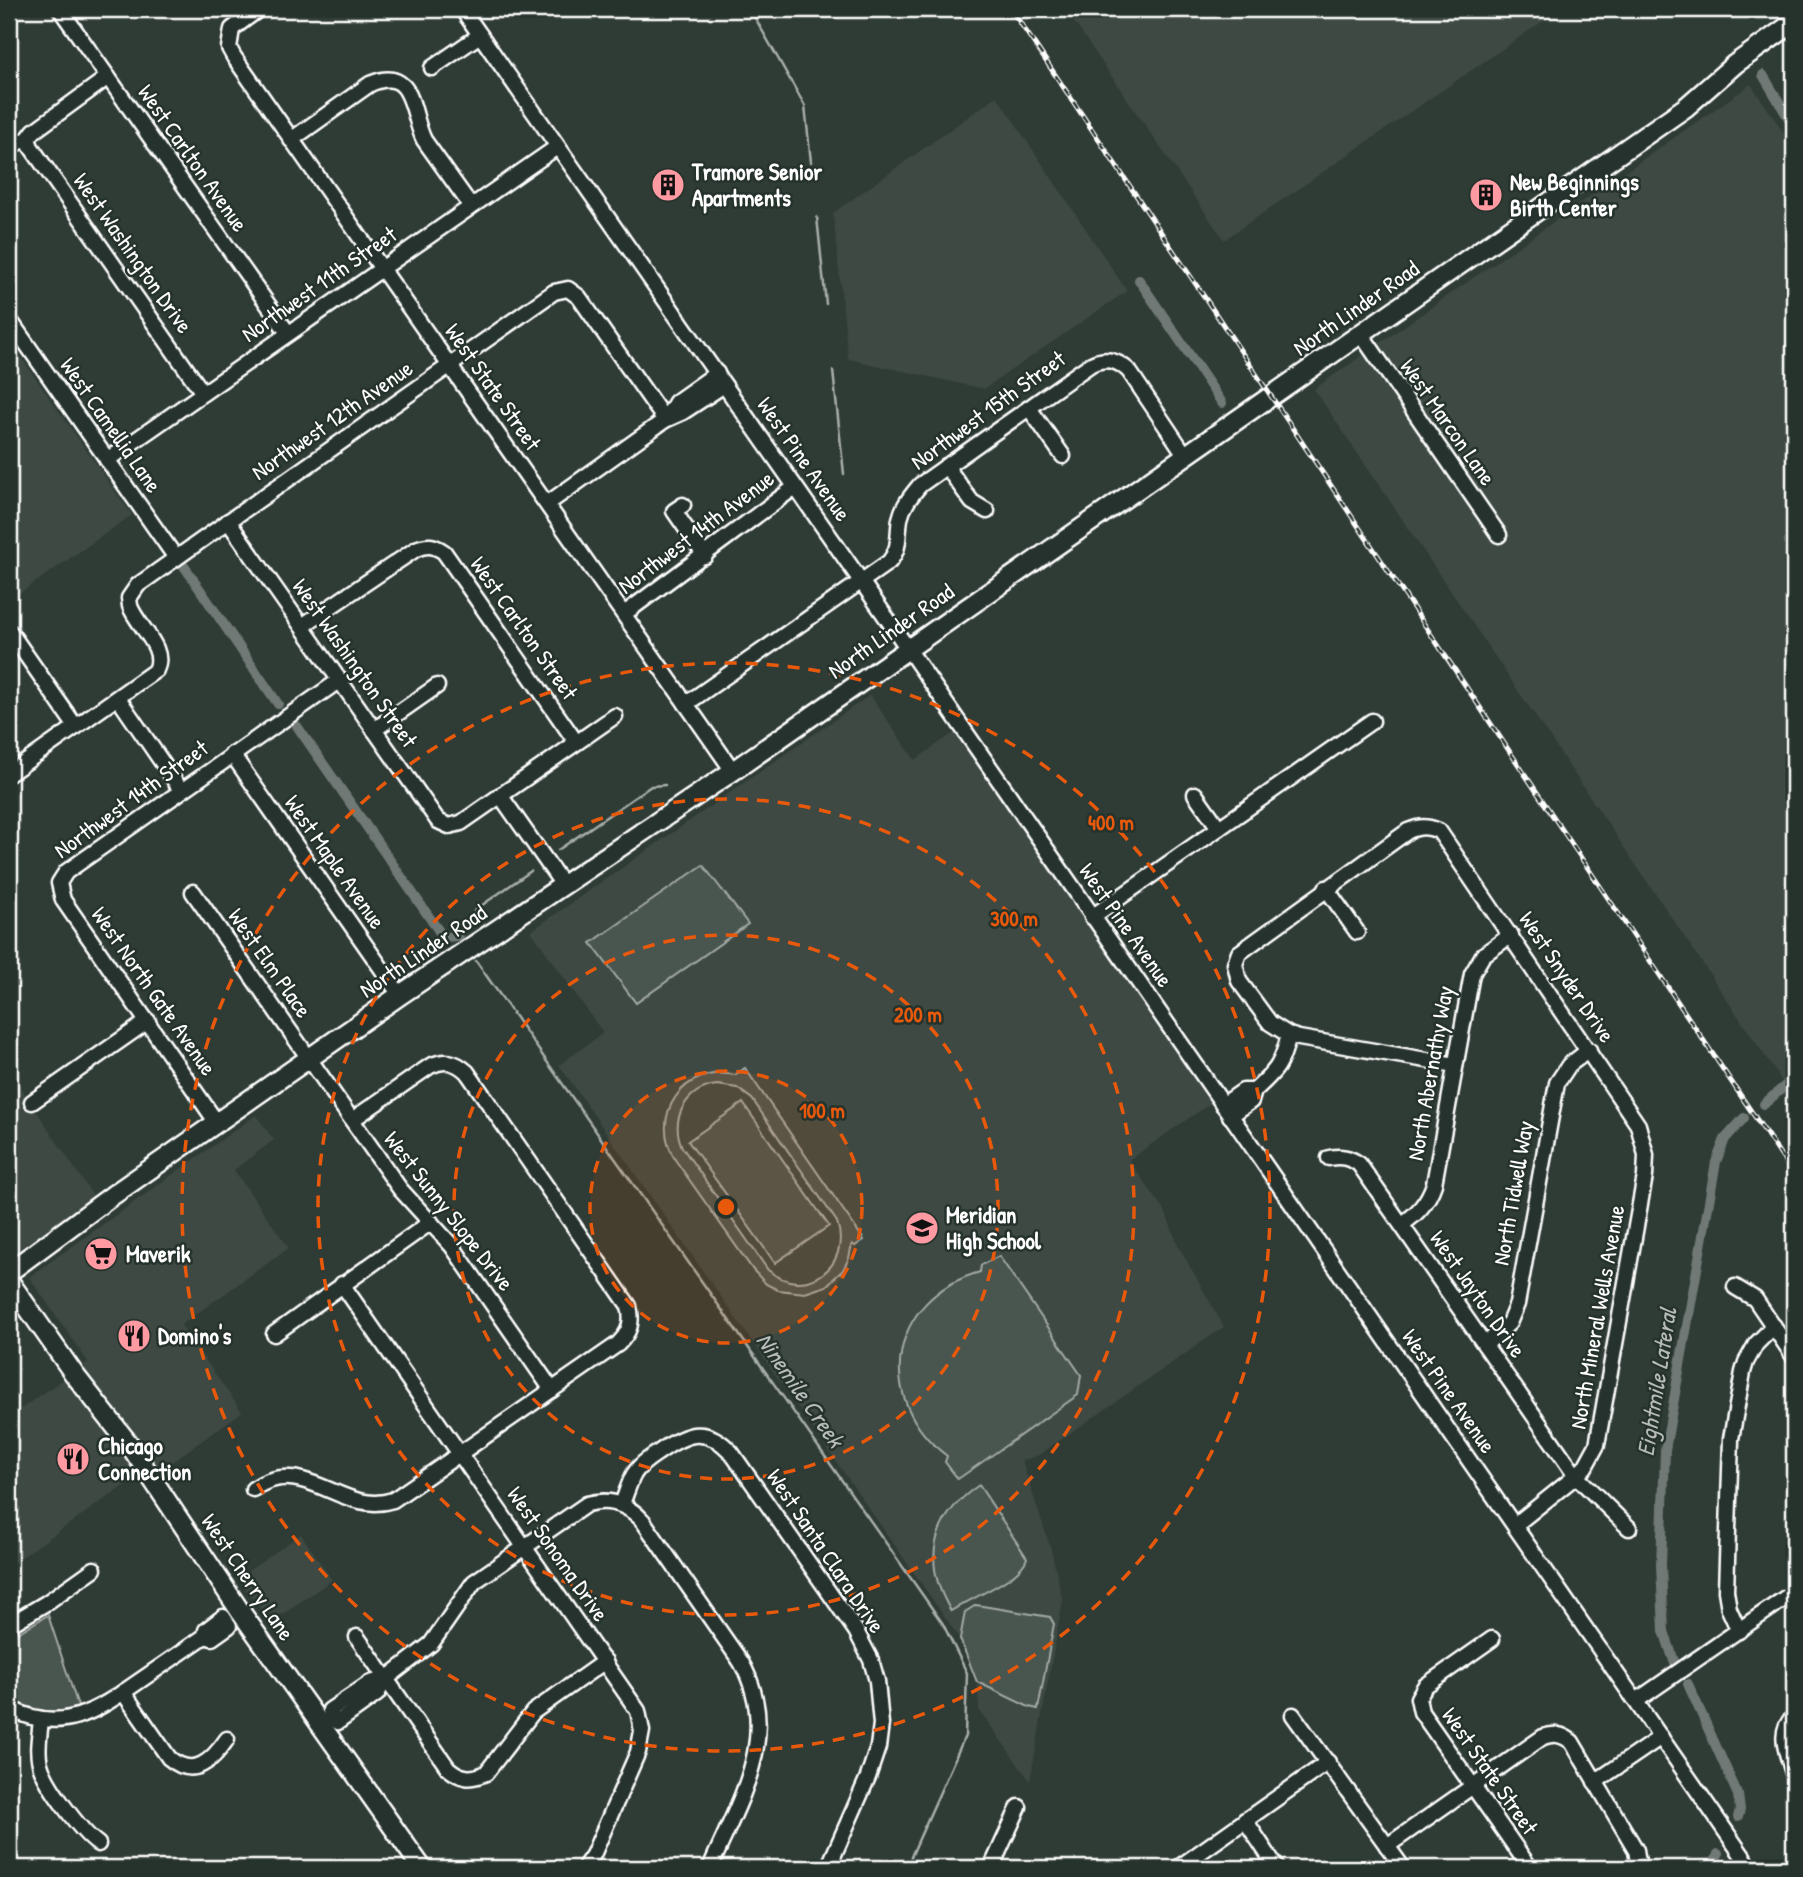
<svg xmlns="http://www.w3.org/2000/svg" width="1803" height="1877" font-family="'Patrick Hand',sans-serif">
<rect width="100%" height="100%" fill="#2f3b35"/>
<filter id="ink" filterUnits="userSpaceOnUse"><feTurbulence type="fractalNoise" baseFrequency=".0143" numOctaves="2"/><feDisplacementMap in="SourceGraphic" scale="14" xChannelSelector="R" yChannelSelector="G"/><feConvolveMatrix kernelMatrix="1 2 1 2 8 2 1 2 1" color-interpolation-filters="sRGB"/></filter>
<g filter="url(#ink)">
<!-- built -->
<g fill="#3c4842">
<path d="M 1065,9 L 1561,9 L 1224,240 Z"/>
<path d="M 1751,84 L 1794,148 L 1794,1099 L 1314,389 Z"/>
<path d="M 997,96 L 1127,291 L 984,389 L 848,359 L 833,213 Z"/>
<path d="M 9,340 L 132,515 L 9,601 Z"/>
<path d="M 870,695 L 915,760 L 955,732 L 1211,1103 L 1129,1160 L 1165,1211 L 1178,1245 L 1224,1327 L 1039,1455 L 1022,1461 L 1051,1549 L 1063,1601 L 1030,1781 L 979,1710 L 977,1682 L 960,1639 L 559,1065 L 603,1033 L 531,931 Z"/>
<path d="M 9,1070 L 94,1197 L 12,1254 L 9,1250 Z"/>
<path d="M 256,1115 L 274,1140 L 234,1170 L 289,1248 L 181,1325 L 242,1412 L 165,1467 L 134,1479 L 9,1566 L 9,1417 L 88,1362 L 29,1277 Z"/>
<path d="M 301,1534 L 332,1580 L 270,1623 L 238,1578 Z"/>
</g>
<!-- green -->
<g fill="#4a544f" stroke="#a4aaa7" stroke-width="2" fill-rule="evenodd">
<path d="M 703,865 L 748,924 L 636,1003 L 591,943 Z"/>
<path d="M 745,1068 L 864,1240 L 855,1246 L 852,1244 L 849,1258 L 843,1270 L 826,1286 L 805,1293 L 778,1290 L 766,1284 L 753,1270 L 676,1161 C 647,1116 684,1064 735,1075 ZM 717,1085 L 737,1088 L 752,1099 L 837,1222 C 852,1267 805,1301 768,1270 L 682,1147 C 670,1119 685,1089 717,1085 Z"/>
<path d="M 743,1103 L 829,1226 L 775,1263 L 688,1141 Z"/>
<path d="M 999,1256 L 1081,1375 L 1078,1395 L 958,1479 L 945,1462 L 947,1456 C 872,1400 889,1297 980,1272 L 981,1265 Z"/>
<path d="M 979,1485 L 1027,1558 C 1021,1579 970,1598 951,1611 C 921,1562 932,1517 979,1485 Z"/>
<path d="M 976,1605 L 1050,1617 L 1054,1624 L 1038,1709 L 1029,1707 L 977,1682 L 960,1639 L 965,1612 Z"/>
<path d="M 48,1615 L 79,1709 C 54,1714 30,1714 9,1698 L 9,1638 Z"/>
</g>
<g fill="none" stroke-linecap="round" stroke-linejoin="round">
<!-- stream -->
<g stroke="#a9afac" stroke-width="2.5">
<path d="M 750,9 L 805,106 L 811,162"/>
<path d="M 817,217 L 826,304"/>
<path d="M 833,371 L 844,474"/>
<path d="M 558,850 L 651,786 L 665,785"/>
<path d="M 460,936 L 475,910 L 531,871"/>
<path d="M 476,961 L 943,1624 L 967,1673 L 965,1736 L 906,1868"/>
</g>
<!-- canal -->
<g stroke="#707975" stroke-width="10">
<path d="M 1763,75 L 1794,127"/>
<path d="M 1139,280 L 1222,403"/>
<path d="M 184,566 L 278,704"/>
<path d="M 297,726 L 443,937 L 459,936"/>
<path d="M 1790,1046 L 1794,986"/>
<path d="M 1764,1104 L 1786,1085"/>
<path d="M 1674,1661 L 1664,1631 L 1661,1565 L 1665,1450 L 1716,1162 L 1725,1139 L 1744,1118"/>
<path d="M 1688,1684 L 1738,1795 L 1740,1810 L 1738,1817"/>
<path d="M 1713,1868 L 1718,1854"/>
</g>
<defs>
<g id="minor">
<path d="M 60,9 L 288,333"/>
<path d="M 259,9 L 232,29 L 229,48 L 234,57 L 733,771"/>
<path d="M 462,9 L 877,604 L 1751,1868"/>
<path d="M 432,68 L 480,35"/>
<path d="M 28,139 L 31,147 L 203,393"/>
<path d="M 291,140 L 370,84 C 415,64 411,115 424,140 L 471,206"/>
<path d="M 14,144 L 28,139 L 34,131 L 108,77"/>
<path d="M 9,319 L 176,558"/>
<path d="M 1361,334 L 1499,535"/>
<path d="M 717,373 L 676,402 L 665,420 L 683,412 L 724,385"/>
<path d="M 1029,408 L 1063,456"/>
<path d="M 107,460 L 557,147"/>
<path d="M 946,466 L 972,502 L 987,511"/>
<path d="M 683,505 L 674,511 L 705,556"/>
<path d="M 228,521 L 438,821 L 449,826 L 461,823 L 615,716"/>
<path d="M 624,614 L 795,487"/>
<path d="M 302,626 L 416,549 C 427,544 434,545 444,552 L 576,742"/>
<path d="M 10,632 L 76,727"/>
<path d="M 118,698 L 181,790"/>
<path d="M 686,704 L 889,562 C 901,547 897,537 900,519 C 903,505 911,496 920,485 L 1091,364 C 1106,357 1117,360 1129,371 L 1186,456"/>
<path d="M 374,730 L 437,686"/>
<path d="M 232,754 L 400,995"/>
<path d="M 9,774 L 156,670 C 167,648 137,626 130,606 L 129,598 L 138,585 L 554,292 L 568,289 L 579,297 L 665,420 L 547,504"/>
<path d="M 1195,794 L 1219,828"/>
<path d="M 500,795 L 563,885"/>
<path d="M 1326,888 L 1357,932"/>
<path d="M 193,892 L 400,1189 L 452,1246 L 552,1390"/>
<path d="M 1092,917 L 1372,721"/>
<path d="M 1455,1065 L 1299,1038 L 1289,1035 L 1270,1023 L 1239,981 L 1235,964 L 1239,953 L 1408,831 C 1420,826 1427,826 1439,831 L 1638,1125 L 1646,1155 L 1645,1176 L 1597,1445 L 1585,1467 L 1576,1476 L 1515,1525"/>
<path d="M 1254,1091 C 1277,1070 1281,1066 1289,1035"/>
<path d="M 32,1102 L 148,1021"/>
<path d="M 1223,1105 L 1243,1091 L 1254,1091 L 1251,1101 L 1230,1116"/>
<path d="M 217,1123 L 63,900 L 59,883 L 66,872 L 340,680"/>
<path d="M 1329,1158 C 1341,1156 1349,1157 1359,1164 L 1576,1476 L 1629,1528"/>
<path d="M 1402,1224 C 1418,1214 1428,1202 1434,1184 L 1472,974 L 1483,955 L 1511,935"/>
<path d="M 342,1284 L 638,1711 L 642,1731 L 638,1752 L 593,1855 L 584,1868"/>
<path d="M 1735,1287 L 1755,1299 L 1794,1357"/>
<path d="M 274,1334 L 431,1222"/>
<path d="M 1485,1345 L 1509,1323 L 1517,1304 L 1557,1083 L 1569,1065 L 1589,1050"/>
<path d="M 253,1489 C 305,1453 342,1517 393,1500 L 618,1344 C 630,1332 633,1322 629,1306 L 467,1072 C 455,1061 445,1059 430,1066 L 352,1120"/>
<path d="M 622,1504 C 626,1494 629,1483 634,1474 C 640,1464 650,1458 659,1452 C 686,1433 706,1425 731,1452 L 856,1631 L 871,1660 L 877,1681 L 881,1724 L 878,1747 L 868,1777 L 828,1868"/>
<path d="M 9,1625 L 46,1603 L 94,1569"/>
<path d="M 1739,1631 L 1729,1609 L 1726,1591 L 1731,1439 L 1743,1372 L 1746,1362 L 1756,1344 L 1774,1326"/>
<path d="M 357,1637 L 448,1768 C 461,1779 471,1780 486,1773 L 533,1712 L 605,1661"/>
<path d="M 1492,1639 L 1425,1686 L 1418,1698 L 1421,1712 L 1530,1868"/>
<path d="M 386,1679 L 370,1683 L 330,1710 L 331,1717 L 338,1722 L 377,1694 L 386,1679 L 431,1644 L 474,1582 L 587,1504 C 609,1498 628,1504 643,1521 L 741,1662 C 782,1735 739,1800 710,1868"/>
<path d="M 123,1692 L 169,1758 C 194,1779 212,1761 227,1739"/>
<path d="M 1636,1701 L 1794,1592"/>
<path d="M 9,1708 C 61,1735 95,1712 138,1682 C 160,1667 183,1651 205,1636 L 206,1630 L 223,1617 L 229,1626 L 212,1638 L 205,1636"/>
<path d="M 1293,1715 L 1403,1868"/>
<path d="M 1794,1716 C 1775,1733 1789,1756 1794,1777"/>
<path d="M 41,1719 C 40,1734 36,1749 40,1764 C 45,1784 81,1832 98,1844"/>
<path d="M 1595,1782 L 1661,1737"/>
<path d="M 1245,1820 L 1277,1868"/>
<path d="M 1387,1846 L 1543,1737 C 1554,1733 1562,1734 1572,1742 L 1636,1850 L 1639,1868"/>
<path d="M 991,1868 L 1019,1807"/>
<path d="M 1178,1868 L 1328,1762"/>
</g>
<g id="major">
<path d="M 9,1272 L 113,1195 L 400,995 L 733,771 L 1686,107 L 1735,64 L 1794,22"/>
<path d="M 9,1281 L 74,1374 L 129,1444 L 240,1611 L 422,1868"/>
</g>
</defs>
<!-- minor casing -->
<use href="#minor" stroke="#fff" stroke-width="19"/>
<!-- major casing -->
<use href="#major" stroke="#fff" stroke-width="23"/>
<!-- minor -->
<use href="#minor" stroke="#26332d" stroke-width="14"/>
<!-- major -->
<use href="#major" stroke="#26332d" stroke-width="18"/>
<defs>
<path id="rail" d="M 1011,9 L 1794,1175"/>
</defs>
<!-- rail casing -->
<use href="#rail" stroke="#fff" stroke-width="5"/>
<!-- rail -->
<use href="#rail" stroke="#26332d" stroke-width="2.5" stroke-dasharray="8" stroke-linecap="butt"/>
</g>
</g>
<!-- distance rings -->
<circle cx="726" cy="1207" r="136" fill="#e8590c" fill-opacity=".12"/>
<g fill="none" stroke="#e8590c" stroke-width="3.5" stroke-dasharray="12 9">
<circle cx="726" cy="1207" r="136"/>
<circle cx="726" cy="1207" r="272"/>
<circle cx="726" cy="1207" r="408"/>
<circle cx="726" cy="1207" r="544"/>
</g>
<!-- icons -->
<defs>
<symbol id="building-disc" viewBox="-11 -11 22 22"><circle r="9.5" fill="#ff9aa2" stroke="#26332d"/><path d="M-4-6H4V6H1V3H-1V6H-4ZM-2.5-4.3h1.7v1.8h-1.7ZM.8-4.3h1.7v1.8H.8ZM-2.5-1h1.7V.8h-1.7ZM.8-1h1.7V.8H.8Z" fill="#111"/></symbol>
<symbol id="school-disc" viewBox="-11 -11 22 22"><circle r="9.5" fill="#ff9aa2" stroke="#26332d"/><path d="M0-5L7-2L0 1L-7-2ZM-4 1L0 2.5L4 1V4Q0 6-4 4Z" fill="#111"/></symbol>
<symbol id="supermarket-disc" viewBox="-11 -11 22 22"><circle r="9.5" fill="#ff9aa2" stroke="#26332d"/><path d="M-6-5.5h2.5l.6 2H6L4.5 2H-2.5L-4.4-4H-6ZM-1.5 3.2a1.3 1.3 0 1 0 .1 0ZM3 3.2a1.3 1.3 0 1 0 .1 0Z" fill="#111"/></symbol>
<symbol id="restaurant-disc" viewBox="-11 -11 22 22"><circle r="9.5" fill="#ff9aa2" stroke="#26332d"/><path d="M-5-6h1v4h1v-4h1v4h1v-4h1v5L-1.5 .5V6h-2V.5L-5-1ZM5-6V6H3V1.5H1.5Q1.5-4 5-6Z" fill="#111"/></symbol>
</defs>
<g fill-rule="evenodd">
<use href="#building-disc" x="649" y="166" width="38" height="38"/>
<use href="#building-disc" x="1467" y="176" width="38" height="38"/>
<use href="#school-disc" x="903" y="1209" width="38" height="38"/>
<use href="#supermarket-disc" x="82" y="1235" width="38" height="38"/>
<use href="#restaurant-disc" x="115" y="1317" width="38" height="38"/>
<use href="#restaurant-disc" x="54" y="1440" width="38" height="38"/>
</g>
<g text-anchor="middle" stroke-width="5" stroke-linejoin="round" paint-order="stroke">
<!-- street labels -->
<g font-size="23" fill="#fff" stroke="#26332d">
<text transform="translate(193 158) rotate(55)" y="8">West Carlton Avenue</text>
<text transform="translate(133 253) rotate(55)" y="8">West Washington Drive</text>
<text transform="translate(319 284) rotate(-35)" y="8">Northwest 11th Street</text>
<text transform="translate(1356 308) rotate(-35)" y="8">North Linder Road</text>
<text transform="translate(493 387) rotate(55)" y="8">West State Street</text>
<text transform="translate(988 410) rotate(-36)" y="8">Northwest 15th Street</text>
<text transform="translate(332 420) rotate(-35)" y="8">Northwest 12th Avenue</text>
<text transform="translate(1448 422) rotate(55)" y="8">West Marcon Lane</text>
<text transform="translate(111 425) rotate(55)" y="8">West Camellia Lane</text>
<text transform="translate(804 459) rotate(55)" y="8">West Pine Avenue</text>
<text transform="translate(696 532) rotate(-37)" y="8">Northwest 14th Avenue</text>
<text transform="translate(524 628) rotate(55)" y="8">West Carlton Street</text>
<text transform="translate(891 631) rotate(-35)" y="8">North Linder Road</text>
<text transform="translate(355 663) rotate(55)" y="8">West Washington Street</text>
<text transform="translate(131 799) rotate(-36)" y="8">Northwest 14th Street</text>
<text transform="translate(335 862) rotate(55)" y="8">West Maple Avenue</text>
<text transform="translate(1126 925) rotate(55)" y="8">West Pine Avenue</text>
<text transform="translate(423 951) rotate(-34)" y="8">North Linder Road</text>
<text transform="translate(270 963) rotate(55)" y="8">West Elm Place</text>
<text transform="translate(1567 977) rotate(56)" y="8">West Snyder Drive</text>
<text transform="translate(154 991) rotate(55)" y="8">West North Gate Avenue</text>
<text transform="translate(1430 1073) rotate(-80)" y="8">North Abernathy Way</text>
<text transform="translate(1513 1193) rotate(-80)" y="8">North Tidwell Way</text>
<text transform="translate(449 1211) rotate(52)" y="8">West Sunny Slope Drive</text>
<text transform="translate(1478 1294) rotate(55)" y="8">West Jayton Drive</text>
<text transform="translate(1597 1317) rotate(-80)" y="8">North Mineral Wells Avenue</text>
<text transform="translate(1449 1391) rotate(55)" y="8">West Pine Avenue</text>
<text transform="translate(826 1551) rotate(56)" y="8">West Santa Clara Drive</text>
<text transform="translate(558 1554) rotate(55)" y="8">West Sonoma Drive</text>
<text transform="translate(248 1577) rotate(56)" y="8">West Cherry Lane</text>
<text transform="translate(1490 1771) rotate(55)" y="8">West State Street</text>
</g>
<!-- poi labels -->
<g font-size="23" font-weight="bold" fill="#fff" stroke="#26332d" text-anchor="start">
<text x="692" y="180">Tramore Senior<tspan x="692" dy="26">Apartments</tspan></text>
<text x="1510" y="190">New Beginnings<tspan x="1510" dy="26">Birth Center</tspan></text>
<text x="946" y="1223">Meridian<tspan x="946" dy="26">High School</tspan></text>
<text x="126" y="1262">Maverik</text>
<text x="158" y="1344">Domino's</text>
<text x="98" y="1454">Chicago<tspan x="98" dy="26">Connection</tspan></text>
</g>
<!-- water labels -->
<g font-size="24" font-style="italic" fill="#b8bcba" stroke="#26332d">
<text transform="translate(1657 1382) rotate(-81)" y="8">Eightmile Lateral</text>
<text transform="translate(800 1390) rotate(55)" y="8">Ninemile Creek</text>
</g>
</g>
<circle cx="726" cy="1207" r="10" fill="#e8590c" stroke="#26332d" stroke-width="3.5"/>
<g font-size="21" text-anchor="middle" font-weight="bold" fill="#e8590c" stroke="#26332d" stroke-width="5" stroke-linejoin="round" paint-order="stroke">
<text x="1111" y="830">400 m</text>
<text x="1014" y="926">300 m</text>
<text x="918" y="1022">200 m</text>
<text x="822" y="1118">100 m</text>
</g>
<!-- margin -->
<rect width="1803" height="1877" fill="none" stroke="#26332d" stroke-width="35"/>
<rect x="18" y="18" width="1768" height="1842" fill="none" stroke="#fff" stroke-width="2.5" filter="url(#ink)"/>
</svg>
